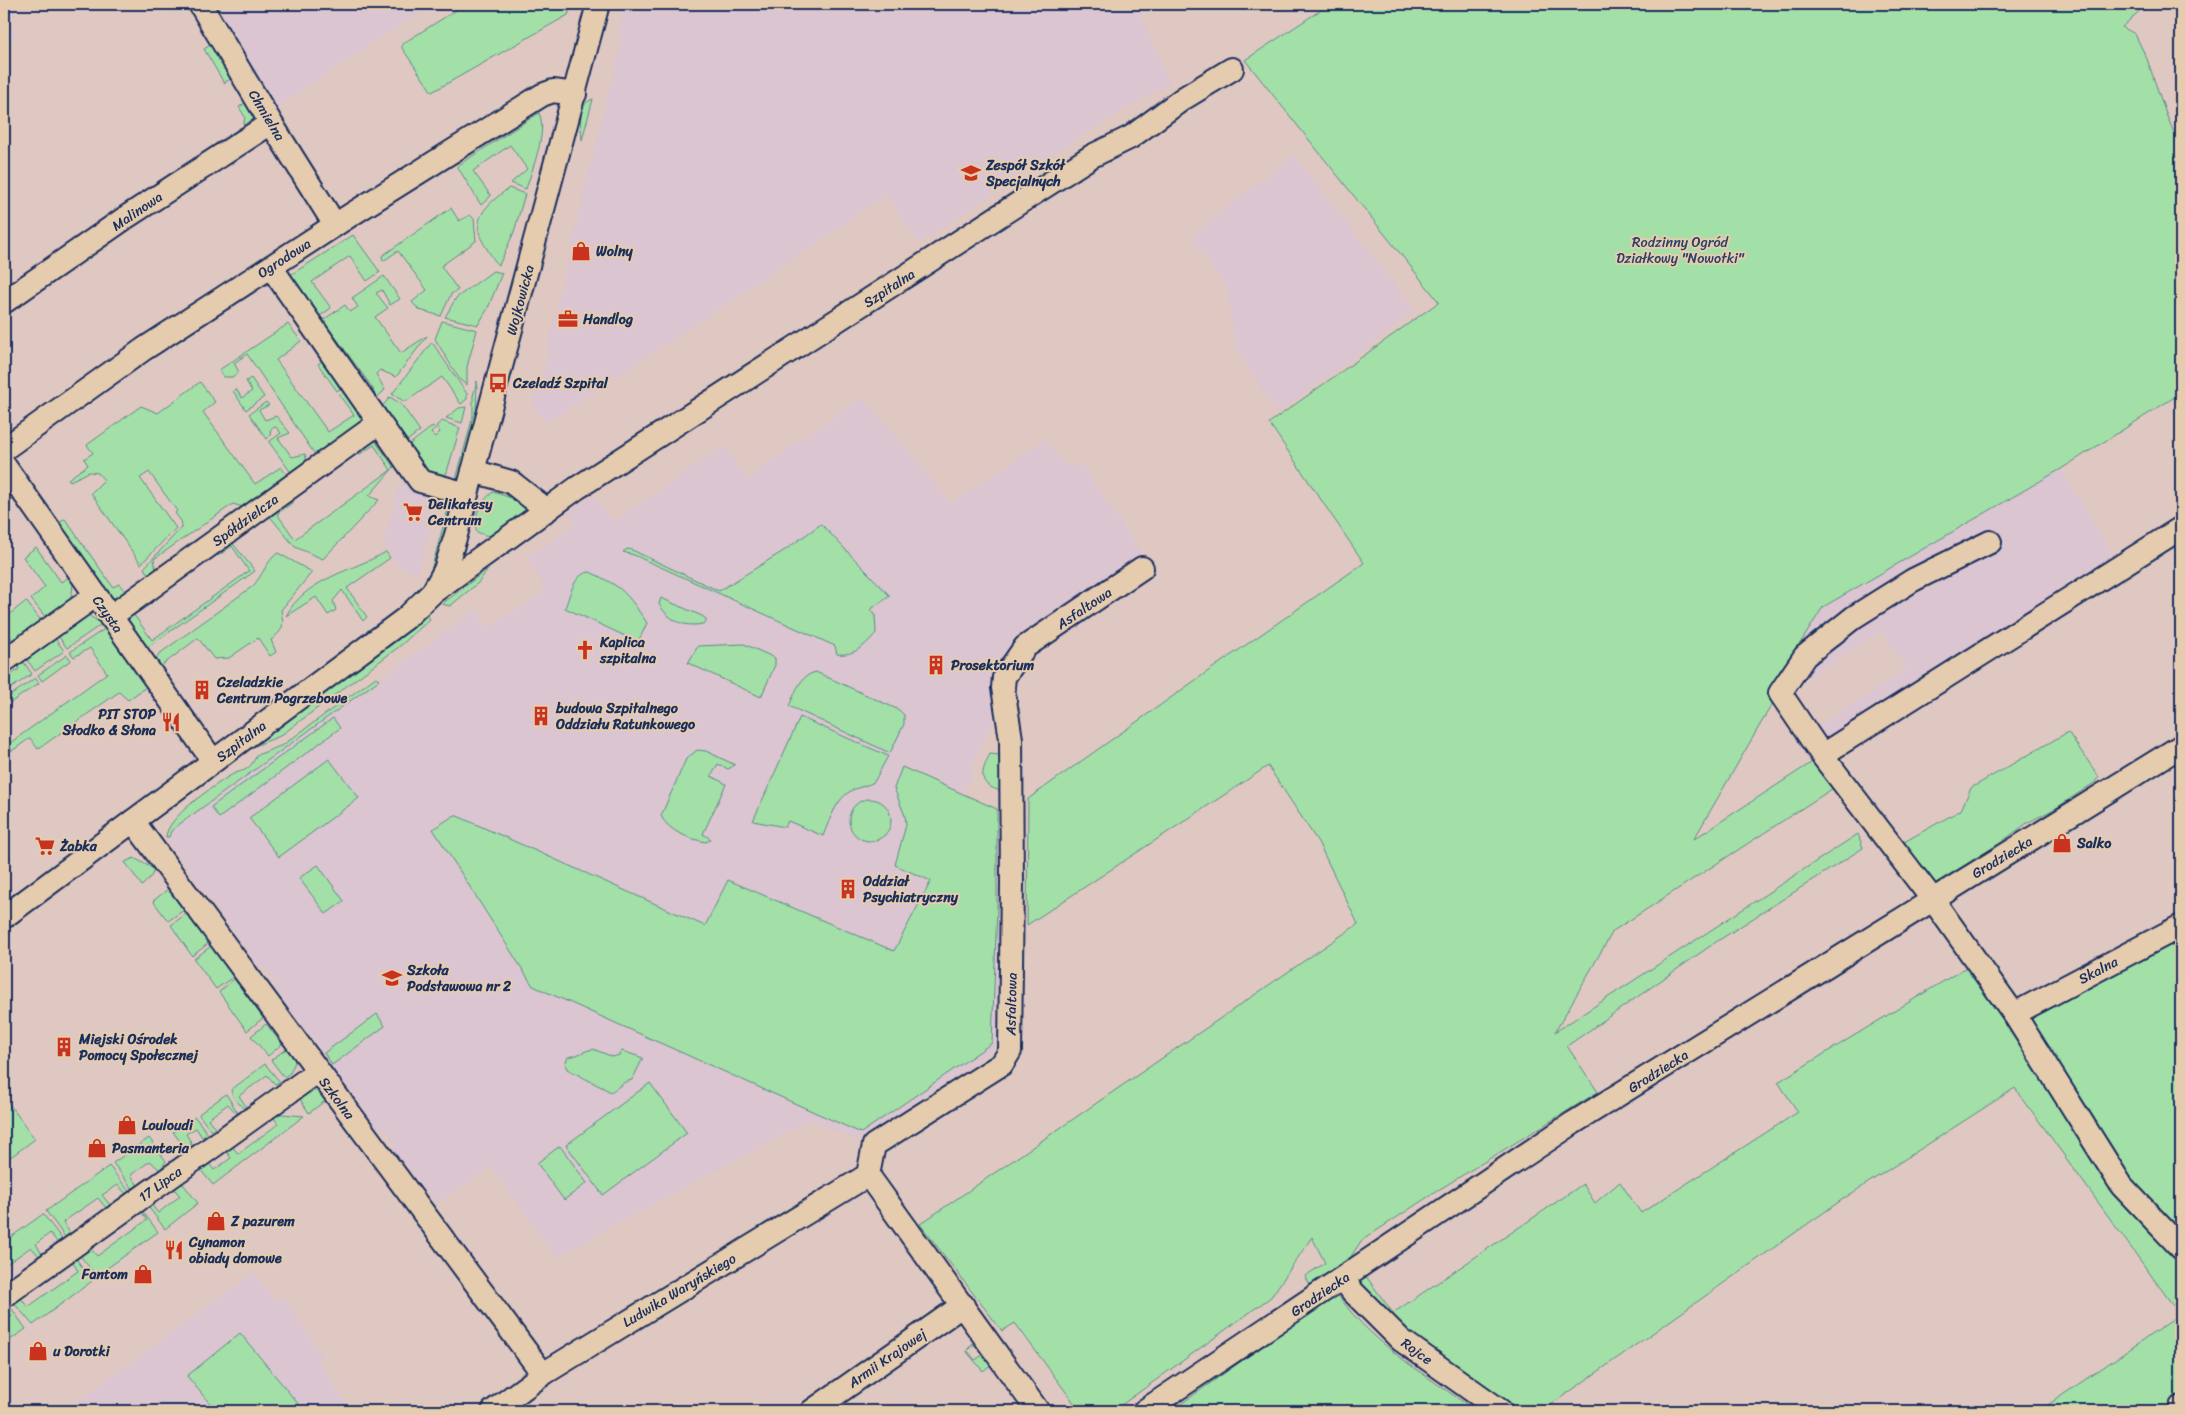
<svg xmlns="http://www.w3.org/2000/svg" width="2185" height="1415" font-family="Sriracha,sans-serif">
<rect width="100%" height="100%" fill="#dfc8c2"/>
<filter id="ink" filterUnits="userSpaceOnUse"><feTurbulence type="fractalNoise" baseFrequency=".02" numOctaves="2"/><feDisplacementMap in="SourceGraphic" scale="10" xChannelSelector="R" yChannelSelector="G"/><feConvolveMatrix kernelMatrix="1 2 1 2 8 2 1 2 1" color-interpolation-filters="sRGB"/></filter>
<g filter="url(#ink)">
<!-- built -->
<g fill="#dac5d0">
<path d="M 4,4 L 26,4 L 8,21 L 16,34 L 4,43 Z"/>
<path d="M 215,4 L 436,4 L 381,37 L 275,109 Z"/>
<path d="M 625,4 L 1136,4 L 1170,83 L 1057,151 L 919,243 L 886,195 L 740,295 L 548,422 L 532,406 L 547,359 L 551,331 L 598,134 L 623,37 L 618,32 Z"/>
<path d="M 1295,156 L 1415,311 L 1342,367 L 1277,413 L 1235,347 L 1227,289 L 1193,241 L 1195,233 L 1290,158 Z"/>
<path d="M 862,398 L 883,420 L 951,504 L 1045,439 L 1063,464 L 1083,466 L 1152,570 L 1028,654 L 981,745 L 974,762 L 971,777 L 962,792 L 983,805 L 1002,812 L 1005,829 L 998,879 L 1001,1046 L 858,1141 L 806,1118 L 804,1123 L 556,1257 L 491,1167 L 436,1204 L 393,1149 L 395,1143 L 385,1129 L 381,1126 L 376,1127 L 275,989 L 276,982 L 265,968 L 258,966 L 169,843 L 171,831 L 476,609 L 488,628 L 540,595 L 544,586 L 527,558 L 575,524 L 568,513 L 593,495 L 613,522 L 724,446 L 748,481 L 771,460 Z"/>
<path d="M 2061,469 L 2117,562 L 1825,748 L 1812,730 L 1907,669 L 1881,631 L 1786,693 L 1777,677 L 1823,607 Z"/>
<path d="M 401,481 L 440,491 L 417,573 L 400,568 L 383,543 Z"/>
<path d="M 254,1272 L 275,1302 L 283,1297 L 322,1354 L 316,1359 L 350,1408 L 345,1411 L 64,1411 Z"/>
</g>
<!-- green -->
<g fill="#a2e0a8" stroke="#5e8883">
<path d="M 466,4 L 572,4 L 568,15 L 432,92 L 402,48 L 402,44 Z"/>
<path d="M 1330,4 L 2147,4 L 2122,27 L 2135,34 L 2147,59 L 2166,114 L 2181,149 L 2181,393 L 2061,469 L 1823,607 L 1769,693 L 1775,699 L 1694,839 L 1817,759 L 1838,785 L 1613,931 L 1555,1032 L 1858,834 L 1863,848 L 1716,942 L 1567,1046 L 1598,1092 L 1440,1189 L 1361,1241 L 1332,1286 C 1365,1340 1426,1375 1476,1411 L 1171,1411 L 1267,1343 L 1310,1285 L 1305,1276 L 1325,1263 L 1312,1237 L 1271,1297 L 1113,1411 L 1080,1411 L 1015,1323 L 1002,1331 L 920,1224 L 1358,924 L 1318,842 L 1268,766 L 1027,925 L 1028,799 L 1207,672 L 1364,563 L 1269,423 L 1439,302 L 1245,60 Z"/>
<path d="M 212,44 L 232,78 L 224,83 L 204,49 Z"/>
<path d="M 593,99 L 582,140 C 581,125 576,105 593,99 Z"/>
<path d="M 247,102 L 260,117 L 243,128 L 245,117 L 239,107 Z"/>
<path d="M 539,113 C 548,132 532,169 526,189 L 511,183 L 527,169 L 510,145 L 473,171 L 491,196 L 481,205 L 457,166 Z"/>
<path d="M 509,188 L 525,194 L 514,232 L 499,265 C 494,261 491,255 487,249 C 467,220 486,205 509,188 Z"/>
<path d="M 451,208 L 459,221 L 470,215 L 474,219 L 476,241 L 441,266 L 458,290 L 451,294 L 441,316 L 419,310 L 412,302 L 427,290 L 398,251 L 383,261 L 382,256 Z"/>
<path d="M 353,235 L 380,272 L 367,281 L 350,256 L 312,282 L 331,308 L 313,321 L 289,276 Z"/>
<path d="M 493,271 L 502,273 L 488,308 L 478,325 L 445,317 L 456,298 Z"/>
<path d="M 384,276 L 400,299 L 390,305 L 382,290 L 376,293 L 388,308 L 375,317 L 401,353 L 427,336 L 396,377 L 380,370 L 376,374 L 385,390 L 375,399 L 364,397 L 374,390 L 334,335 L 325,342 L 316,325 L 345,305 L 350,312 L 358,307 L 352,298 Z"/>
<path d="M 442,321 L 477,330 L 467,367 L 467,385 L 460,380 L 435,339 Z"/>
<path d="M 288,324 L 301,341 L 276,360 L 328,432 L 354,415 L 339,395 L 344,392 L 362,417 L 361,422 L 316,456 L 247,354 L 234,363 L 239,372 L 232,377 L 224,377 L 219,370 Z"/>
<path d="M 432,342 L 467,394 L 467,399 L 461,404 L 442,377 L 405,402 L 392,394 Z"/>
<path d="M 322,361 L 341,388 L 337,391 L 318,364 Z"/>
<path d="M 251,378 L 264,397 L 246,410 L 233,391 L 236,389 L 242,398 L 252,391 L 246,381 Z"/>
<path d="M 477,381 L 476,416 L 458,484 L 454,487 L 473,416 L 473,396 Z"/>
<path d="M 200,382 L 215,402 L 203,412 L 255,484 L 281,467 L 288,477 L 246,508 L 233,504 L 154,559 L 156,571 L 149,576 L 144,568 L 182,527 L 181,521 L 175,513 L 177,511 L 149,472 L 140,478 L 176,528 L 141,564 L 91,493 L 104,480 L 98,473 L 89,472 L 70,481 L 68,479 L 88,465 L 84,459 L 93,453 L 87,445 L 141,406 L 158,413 Z"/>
<path d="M 390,397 L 401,404 L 420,431 L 404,443 L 381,408 Z"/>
<path d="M 266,402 L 269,405 L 259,410 L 265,420 L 276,416 L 290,433 L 278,438 L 292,457 L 305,454 L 307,463 L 292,474 L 269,442 L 281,433 L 276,427 L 272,428 L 270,431 L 271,435 L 267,439 L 249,414 Z"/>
<path d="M 466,407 L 462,423 L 446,418 L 459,408 Z"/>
<path d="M 442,421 L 460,428 L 443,485 L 424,477 L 406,447 L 433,426 L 435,429 L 431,433 L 435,437 L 440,432 L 436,426 Z"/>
<path d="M 370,439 L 375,441 L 394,467 L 369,496 L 379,500 L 323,559 L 295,547 L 268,514 L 288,497 L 292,503 L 277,514 L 295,539 L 391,470 L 374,445 L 360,454 L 355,449 Z"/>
<path d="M 493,492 L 521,501 L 525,509 C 521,517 503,533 493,535 C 488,537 482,534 477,532 C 471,518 482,500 493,492 Z"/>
<path d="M 452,495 L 454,498 L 440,550 L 431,570 Z"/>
<path d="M 65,519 L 113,587 L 119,584 L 125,591 L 119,597 L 108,598 L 53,527 Z"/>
<path d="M 821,524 L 890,596 L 871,609 L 875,614 L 876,633 C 865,646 854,656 837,654 L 835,646 L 634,555 L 623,552 L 627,549 L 632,550 L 719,591 L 785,550 Z"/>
<path d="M 230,540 L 255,571 L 148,647 L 126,620 L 129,610 L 148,598 L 152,603 L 134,615 L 152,640 L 249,571 L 232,546 L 218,556 L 214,551 Z"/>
<path d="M 36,547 L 61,582 L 73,575 L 74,578 L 70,605 L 47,619 L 31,599 L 45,587 L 23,557 Z"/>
<path d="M 386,552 L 390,558 L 347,588 L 367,617 L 363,621 L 342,590 L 333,601 L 336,610 L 328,615 L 316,597 L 286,616 C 305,579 352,571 386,552 Z"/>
<path d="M 278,553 L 312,572 L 281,610 C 284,627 284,629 271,640 L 276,652 L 270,656 L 258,638 L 229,658 L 214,659 L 198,638 L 157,669 L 155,660 L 159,654 L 253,586 C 263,575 267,560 278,553 Z"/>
<path d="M 489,568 L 478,583 L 450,606 L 442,604 Z"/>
<path d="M 590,572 C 624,588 626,592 647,623 L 638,642 L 565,608 C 570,595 574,573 590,572 Z"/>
<path d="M 661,598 L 702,616 L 706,619 L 706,623 C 686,629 669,621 659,604 Z"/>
<path d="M 26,601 L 42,622 L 15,643 L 4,627 L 4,619 Z"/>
<path d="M 88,615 L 102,624 L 67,648 L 56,633 Z"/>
<path d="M 427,615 L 430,619 L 400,646 L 280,736 L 252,747 Z"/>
<path d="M 106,628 L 146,687 L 128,700 L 119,692 L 38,749 L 30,738 L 12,751 L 4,741 L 4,735 L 10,743 L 107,673 L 90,648 L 74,657 L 70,652 Z"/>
<path d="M 53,635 L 64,651 L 35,671 L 25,657 Z"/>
<path d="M 744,644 L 775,658 L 775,665 L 761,697 L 688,663 L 698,646 Z"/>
<path d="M 67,655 L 71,660 L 42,681 L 38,675 Z"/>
<path d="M 23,661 L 32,674 L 4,693 L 4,680 L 19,669 L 17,664 Z"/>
<path d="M 816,672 L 899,710 L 904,715 L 904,724 L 890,753 L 789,706 C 796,692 799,676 816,672 Z"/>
<path d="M 376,677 L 379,680 L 181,823 L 171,831 L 169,837 L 166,837 C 167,817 211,788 228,777 C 244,767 246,776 257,755 L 283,745 Z"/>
<path d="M 35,678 L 39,683 L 10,703 L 7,698 Z"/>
<path d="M 800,717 L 888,756 L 874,782 C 867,786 859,787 852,790 C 836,799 830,819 823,836 L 788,821 L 785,827 L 753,821 Z"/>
<path d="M 333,718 L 340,728 L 219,818 L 211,807 Z"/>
<path d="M 2068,732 L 2099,777 L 2094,783 L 2056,808 L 2027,823 L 2000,843 L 1929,887 L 1897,846 L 1961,810 L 1971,788 Z"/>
<path d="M 697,750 L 706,751 L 735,765 L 728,769 L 718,764 L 711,776 L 726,784 L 703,834 L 711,839 L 706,842 C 690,839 669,832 661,816 L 686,759 Z"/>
<path d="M 990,754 L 999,755 L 1004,759 L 1001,791 C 978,785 980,773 990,754 Z"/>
<path d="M 329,759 L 359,798 L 279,857 L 249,818 Z"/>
<path d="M 902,767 L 997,809 L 997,908 L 992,1043 L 861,1133 L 533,986 L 433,829 L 455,815 L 705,926 L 728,880 L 894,951 L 931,881 L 895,865 L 906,825 L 905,816 L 894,788 Z"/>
<circle cx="870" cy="820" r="21"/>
<path d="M 134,858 L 154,869 L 152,875 L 142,886 L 125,862 Z"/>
<path d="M 318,865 L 344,901 L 326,914 L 299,878 Z"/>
<path d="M 168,889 L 184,910 L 168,921 L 153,901 Z"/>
<path d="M 186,914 L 209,943 L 192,956 L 171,925 Z"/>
<path d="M 2181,937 L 2181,1237 L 2131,1184 L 2022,1015 Z"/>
<path d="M 211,946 L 233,977 L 216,989 L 194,959 Z"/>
<path d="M 1970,965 L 2181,1255 L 2181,1391 L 2174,1411 L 2039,1411 L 2180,1315 L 2015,1088 L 1843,1199 L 1542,1411 L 1515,1411 L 1410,1335 L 1358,1283 L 1365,1275 L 1393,1313 L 1583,1184 L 1595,1203 L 1620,1182 L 1641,1213 L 1798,1112 L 1778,1082 Z"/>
<path d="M 234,979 L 263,1018 L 247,1031 L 219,992 Z"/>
<path d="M 377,1014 L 385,1026 L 332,1065 L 324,1053 Z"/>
<path d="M 266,1024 L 282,1044 L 268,1056 L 251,1036 Z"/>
<path d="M 286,1049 L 294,1057 L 295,1062 L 290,1073 L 284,1077 L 271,1060 Z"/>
<path d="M 593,1049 L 613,1057 L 619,1055 L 622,1051 L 643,1058 L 632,1080 L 625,1082 L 611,1092 L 567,1069 L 565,1064 L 568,1057 C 578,1056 585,1050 593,1049 Z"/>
<path d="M 265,1064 L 280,1082 L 275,1084 L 267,1075 L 239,1096 L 246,1106 L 243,1108 L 233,1097 L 231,1090 Z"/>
<path d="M 650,1083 L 687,1133 L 603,1195 L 566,1145 Z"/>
<path d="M 309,1090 L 319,1092 L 325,1101 L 309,1113 L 298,1096 Z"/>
<path d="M 226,1094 L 238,1113 L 235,1112 L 228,1104 L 208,1119 L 215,1128 L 211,1131 L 199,1115 L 200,1113 Z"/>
<path d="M 4,1097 L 35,1139 L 4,1162 Z"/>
<path d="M 271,1113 L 304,1116 L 213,1185 L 199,1168 L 207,1161 L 214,1170 L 231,1158 L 224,1148 L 230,1143 L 238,1154 L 278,1124 Z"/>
<path d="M 195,1117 L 208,1134 L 202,1137 L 196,1128 L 186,1134 L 192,1144 L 186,1149 L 173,1132 Z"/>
<path d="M 149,1138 L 166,1161 L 160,1170 L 150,1161 L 131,1175 L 137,1184 L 136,1187 L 132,1188 L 113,1163 Z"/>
<path d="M 560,1146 L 587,1183 L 564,1200 L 537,1163 Z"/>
<path d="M 109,1166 L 129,1191 L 126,1194 L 118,1185 L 102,1195 L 110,1205 L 106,1208 L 98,1198 L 63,1222 L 70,1233 L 65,1237 L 46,1211 Z"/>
<path d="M 176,1183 L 183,1184 L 198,1203 L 165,1229 L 147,1205 L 150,1203 L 158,1213 L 180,1196 L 172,1186 Z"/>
<path d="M 141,1209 L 158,1232 L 96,1276 L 79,1254 L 89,1247 L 97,1256 L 147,1220 L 140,1210 Z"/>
<path d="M 43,1214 L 62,1239 L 58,1243 L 50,1233 L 36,1244 L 42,1254 L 39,1256 L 31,1247 L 4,1266 L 4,1242 Z"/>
<path d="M 75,1257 L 92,1281 L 33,1325 L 13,1302 L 19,1296 L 28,1307 L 78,1271 L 71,1259 Z"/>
<path d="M 9,1305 L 26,1329 L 4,1344 L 4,1323 L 12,1316 L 6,1307 Z"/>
<path d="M 240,1333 L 304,1411 L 216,1411 L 187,1376 Z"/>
<path d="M 976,1339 L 978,1342 L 967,1350 L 975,1360 L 986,1353 L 993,1363 L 983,1371 L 967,1352 L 967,1350 Z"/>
</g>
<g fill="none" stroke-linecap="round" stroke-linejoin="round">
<defs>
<g id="minor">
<path d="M 200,4 L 271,123 L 335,225"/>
<path d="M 271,267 L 420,481 L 467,494"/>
<path d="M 4,302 L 128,216 L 271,123"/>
<path d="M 4,449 L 144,349 L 349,216 L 542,95 L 553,91 L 575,94"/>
<path d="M 4,465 L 213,761"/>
<path d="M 473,471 L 511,482 L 547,510"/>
<path d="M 1990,542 L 1913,580 L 1854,617 L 1805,656 L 1780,693 L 1822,755 L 1933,900 L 2014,1014 L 2122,1186 L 2181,1248"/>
<path d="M 434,590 L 445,570 L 456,535 L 598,4"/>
<path d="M 110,617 L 379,423"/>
<path d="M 4,661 L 95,596"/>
<path d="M 1822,755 L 2181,528"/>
<path d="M 133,821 L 543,1374"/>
<path d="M 4,917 L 406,618 L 433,592 L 577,488 L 1092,156 L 1131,137 L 1184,98 L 1232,69"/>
<path d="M 2014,1014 L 2181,926"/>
<path d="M 1343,1279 L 1353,1292 L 1401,1340 L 1501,1411"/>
<path d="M 4,1296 L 317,1072"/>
<path d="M 493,1411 L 543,1374 L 868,1175"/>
<path d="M 812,1411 L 963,1305"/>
<path d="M 1038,1411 L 868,1175 L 874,1145 L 1002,1064 L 1010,1051 L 1012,883 L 1011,739 L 1003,688 L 1004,677 L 1025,647 L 1142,568"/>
<path d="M 1144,1411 L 1573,1123 L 2181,746"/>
<path d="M 2180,1411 L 2181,1407"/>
</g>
</defs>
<!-- minor casing -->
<use href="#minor" stroke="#1b2f5e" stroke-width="26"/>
<!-- minor -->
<use href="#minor" stroke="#e6ccae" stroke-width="22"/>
</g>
</g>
<!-- icons -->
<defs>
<symbol id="school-bare" viewBox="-9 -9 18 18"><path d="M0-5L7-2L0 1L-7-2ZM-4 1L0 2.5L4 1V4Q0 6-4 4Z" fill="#c8321e" stroke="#e6ccae" stroke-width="2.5" paint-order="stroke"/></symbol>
<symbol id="shop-bare" viewBox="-9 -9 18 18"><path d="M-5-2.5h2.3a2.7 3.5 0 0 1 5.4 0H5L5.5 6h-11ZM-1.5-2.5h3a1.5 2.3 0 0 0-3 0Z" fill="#c8321e" stroke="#e6ccae" stroke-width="2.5" paint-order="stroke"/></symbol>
<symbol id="office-bare" viewBox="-9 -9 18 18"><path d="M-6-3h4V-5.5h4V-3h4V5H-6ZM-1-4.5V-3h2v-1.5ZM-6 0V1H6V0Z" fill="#c8321e" stroke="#e6ccae" stroke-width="2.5" paint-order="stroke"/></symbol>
<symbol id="bus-bare" viewBox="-9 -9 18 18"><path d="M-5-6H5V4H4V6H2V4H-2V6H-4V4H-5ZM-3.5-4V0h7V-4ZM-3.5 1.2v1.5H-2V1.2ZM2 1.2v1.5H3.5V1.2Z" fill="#c8321e" stroke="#e6ccae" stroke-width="2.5" paint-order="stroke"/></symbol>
<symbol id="supermarket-bare" viewBox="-9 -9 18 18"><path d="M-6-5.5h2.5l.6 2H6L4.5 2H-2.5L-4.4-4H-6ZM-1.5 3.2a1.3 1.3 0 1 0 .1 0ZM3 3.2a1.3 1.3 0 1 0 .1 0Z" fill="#c8321e" stroke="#e6ccae" stroke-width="2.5" paint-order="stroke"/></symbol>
<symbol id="church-bare" viewBox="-9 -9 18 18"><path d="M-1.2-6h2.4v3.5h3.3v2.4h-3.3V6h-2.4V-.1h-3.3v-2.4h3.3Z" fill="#c8321e" stroke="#e6ccae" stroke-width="2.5" paint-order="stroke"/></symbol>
<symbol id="building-bare" viewBox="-9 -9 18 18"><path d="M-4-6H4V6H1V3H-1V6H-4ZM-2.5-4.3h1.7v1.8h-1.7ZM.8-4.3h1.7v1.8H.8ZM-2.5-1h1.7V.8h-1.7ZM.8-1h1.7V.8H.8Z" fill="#c8321e" stroke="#e6ccae" stroke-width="2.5" paint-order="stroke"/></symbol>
<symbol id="restaurant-bare" viewBox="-9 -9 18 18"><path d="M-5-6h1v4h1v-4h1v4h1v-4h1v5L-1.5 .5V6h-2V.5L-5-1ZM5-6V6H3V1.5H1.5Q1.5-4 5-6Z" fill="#c8321e" stroke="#e6ccae" stroke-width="2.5" paint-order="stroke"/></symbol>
</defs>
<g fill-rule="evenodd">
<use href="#school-bare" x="957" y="159" width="28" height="28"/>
<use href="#shop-bare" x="567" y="237" width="28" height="28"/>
<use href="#office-bare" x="554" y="305" width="28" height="28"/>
<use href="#bus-bare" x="484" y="369" width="28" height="28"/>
<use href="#supermarket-bare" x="399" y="498" width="28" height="28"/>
<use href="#church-bare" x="571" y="636" width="28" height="28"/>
<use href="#building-bare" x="922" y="651" width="28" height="28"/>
<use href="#building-bare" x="188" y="676" width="28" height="28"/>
<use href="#building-bare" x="527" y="702" width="28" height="28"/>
<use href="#restaurant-bare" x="157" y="708" width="28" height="28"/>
<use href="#shop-bare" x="2048" y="829" width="28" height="28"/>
<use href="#supermarket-bare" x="31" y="832" width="28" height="28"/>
<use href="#building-bare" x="834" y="875" width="28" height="28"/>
<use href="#school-bare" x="378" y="964" width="28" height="28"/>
<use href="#building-bare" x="50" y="1033" width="28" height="28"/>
<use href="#shop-bare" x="113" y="1111" width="28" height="28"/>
<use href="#shop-bare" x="83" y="1134" width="28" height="28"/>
<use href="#shop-bare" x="202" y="1207" width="28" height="28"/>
<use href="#restaurant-bare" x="160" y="1236" width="28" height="28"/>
<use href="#shop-bare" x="129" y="1260" width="28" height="28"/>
<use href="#shop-bare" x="24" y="1337" width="28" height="28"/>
</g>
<g text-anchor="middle" stroke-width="4" stroke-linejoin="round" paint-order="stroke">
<!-- street labels -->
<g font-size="14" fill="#1b2f5e" stroke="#e6ccae">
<text transform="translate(267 115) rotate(59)" y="5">Chmielna</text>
<text transform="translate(137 211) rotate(-34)" y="5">Malinowa</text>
<text transform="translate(284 258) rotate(-33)" y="5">Ogrodowa</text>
<text transform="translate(889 288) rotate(-33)" y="5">Szpitalna</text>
<text transform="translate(520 300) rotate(-75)" y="5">Wojkowicka</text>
<text transform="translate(245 520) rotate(-36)" y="5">Spółdzielcza</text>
<text transform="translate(1084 608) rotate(-34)" y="5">Asfaltowa</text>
<text transform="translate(108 614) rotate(55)" y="5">Czysta</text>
<text transform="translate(241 741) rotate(-37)" y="5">Szpitalna</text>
<text transform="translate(2002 857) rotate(-31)" y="5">Grodziecka</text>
<text transform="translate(2098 970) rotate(-28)" y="5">Skalna</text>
<text transform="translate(1011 1004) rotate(-89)" y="5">Asfaltowa</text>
<text transform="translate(1658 1071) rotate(-32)" y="5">Grodziecka</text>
<text transform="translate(337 1098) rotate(53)" y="5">Szkolna</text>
<text transform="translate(160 1184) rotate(-36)" y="5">17 Lipca</text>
<text transform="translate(679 1290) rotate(-31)" y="5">Ludwika Waryńskiego</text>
<text transform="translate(1320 1294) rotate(-34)" y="5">Grodziecka</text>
<text transform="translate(1417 1351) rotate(36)" y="5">Rojce</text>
<text transform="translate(887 1358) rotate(-35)" y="5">Armii Krajowej</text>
</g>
<!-- poi labels -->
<g font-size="14" font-weight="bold" fill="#1b2f5e" stroke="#e6ccae" text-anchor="start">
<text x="986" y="170">Zespół Szkół<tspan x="986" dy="16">Specjalnych</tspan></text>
<text x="596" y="256">Wolny</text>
<text x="583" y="324">Handlog</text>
<text x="513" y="388">Czeladź Szpital</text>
<text x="428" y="509">Delikatesy<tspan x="428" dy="16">Centrum</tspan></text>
<text x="600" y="647">Kaplica<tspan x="600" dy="16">szpitalna</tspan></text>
<text x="951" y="670">Prosektorium</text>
<text x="217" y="687">Czeladzkie<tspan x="217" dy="16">Centrum Pogrzebowe</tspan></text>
<text x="556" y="713">budowa Szpitalnego<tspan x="556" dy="16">Oddziału Ratunkowego</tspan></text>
<text x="156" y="719" text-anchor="end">PIT STOP<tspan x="156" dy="16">Słodko &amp; Słona</tspan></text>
<text x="2077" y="848">Salko</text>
<text x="60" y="851">Żabka</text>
<text x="863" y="886">Oddział<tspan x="863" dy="16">Psychiatryczny</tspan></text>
<text x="407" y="975">Szkoła<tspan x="407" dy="16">Podstawowa nr 2</tspan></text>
<text x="79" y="1044">Miejski Ośrodek<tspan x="79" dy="16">Pomocy Społecznej</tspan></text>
<text x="142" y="1130">Louloudi</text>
<text x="112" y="1153">Pasmanteria</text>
<text x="231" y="1226">Z pazurem</text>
<text x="189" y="1247">Cynamon<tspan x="189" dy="16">obiady domowe</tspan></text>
<text x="128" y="1279" text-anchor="end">Fantom</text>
<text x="53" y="1356">u Dorotki</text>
</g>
<!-- park labels -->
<g font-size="14" fill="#284165" stroke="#e6ccae">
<text x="1680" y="247">Rodzinny Ogród<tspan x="1680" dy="16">Działkowy "Nowotki"</tspan></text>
</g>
</g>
<!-- margin -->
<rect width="2185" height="1415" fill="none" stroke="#e6ccae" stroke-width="20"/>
<rect x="10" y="10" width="2165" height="1395" fill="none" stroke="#1b2f5e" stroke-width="2" filter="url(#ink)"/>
</svg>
